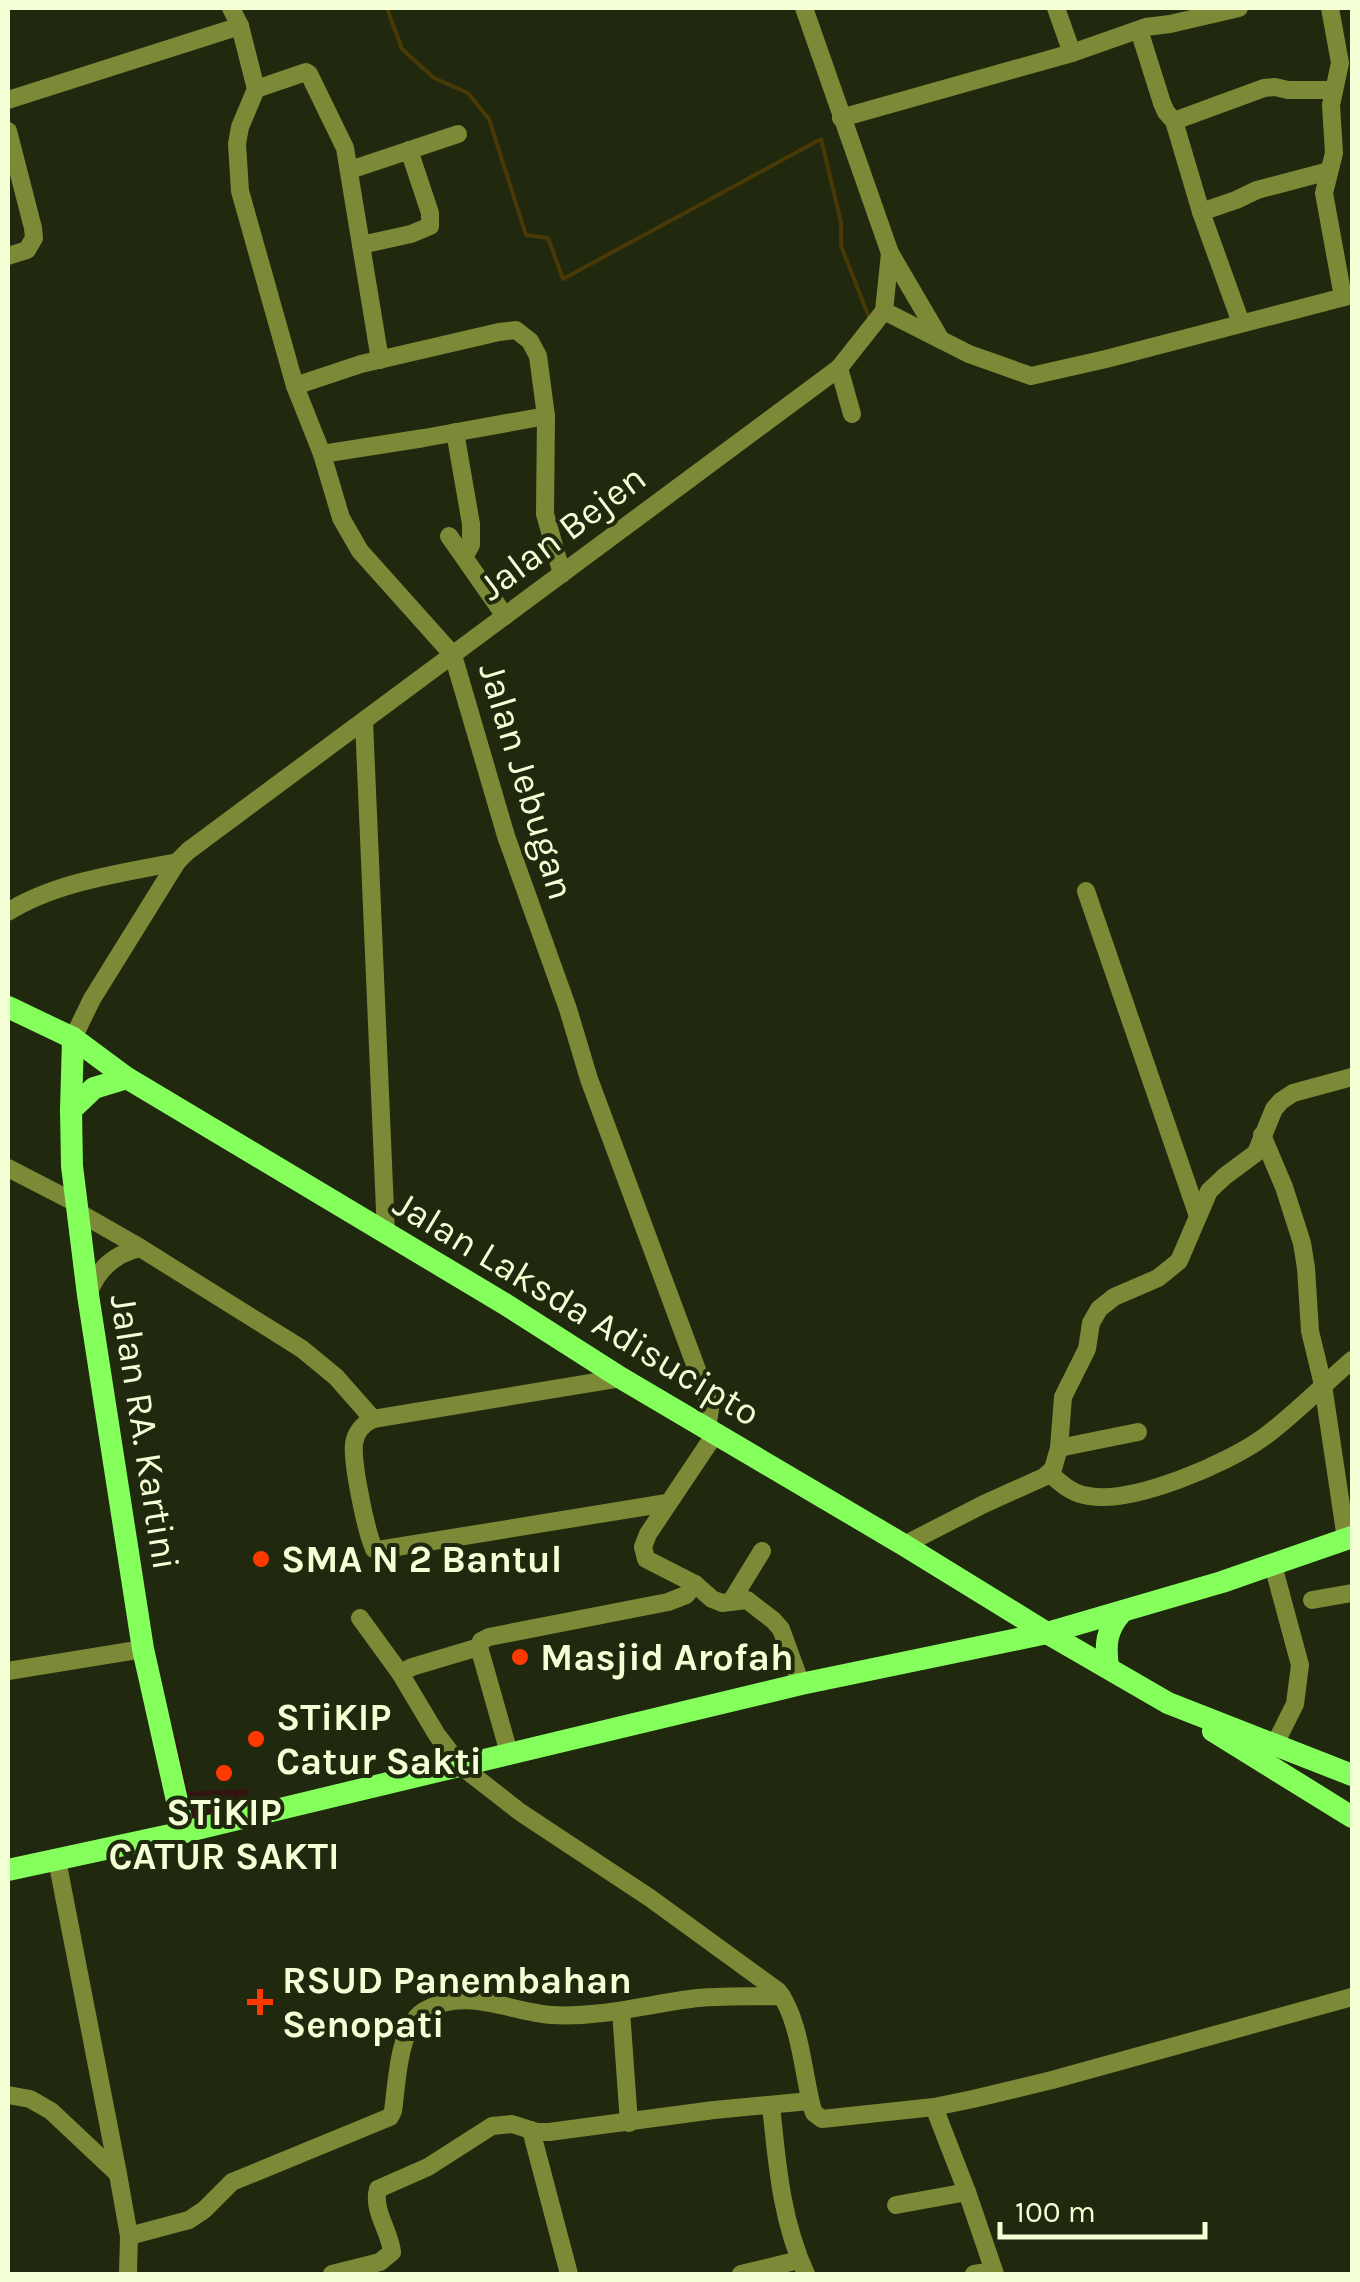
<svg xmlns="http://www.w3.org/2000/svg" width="1360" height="2282" font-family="Karla,sans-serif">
<rect width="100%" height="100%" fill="#20280e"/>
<!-- green -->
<path fill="#331411" d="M 176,1736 L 188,1792 L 247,1789 L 254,1817 L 182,1833 L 158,1740 Z"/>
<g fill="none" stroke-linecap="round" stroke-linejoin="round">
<!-- stream -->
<path stroke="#483907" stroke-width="4" d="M 387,8 L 402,49 L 434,78 L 468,93 L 489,119 L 526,235 L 548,238 L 563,279 L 821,139 L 841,222 L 841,246 L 869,317"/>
<!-- minor -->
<g stroke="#7c8a37" stroke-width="18">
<path d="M 231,8 L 240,26 L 256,89 L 240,127 L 237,144 L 240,191 L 295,386 L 322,454 L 341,518 L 360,551 L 453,655 L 506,836 L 568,1009 L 589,1079 L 706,1394 L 710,1409 L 707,1429"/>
<path d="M 1056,8 L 1072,53"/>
<path d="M 1330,8 L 1340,63 L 1331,105 L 1334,153 L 1324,193 L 1343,297"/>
<path d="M 1139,30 L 1162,103 L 1166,112 L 1174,121 L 1201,212 L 1241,323"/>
<path d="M 256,89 L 306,72 L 309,74 L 345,148 L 380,360"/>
<path d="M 8,100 L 240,26"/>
<path d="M 841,118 L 1072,53 L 1146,27 L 1170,24 L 1239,8"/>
<path d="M 1174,121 L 1264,88 L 1275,87 L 1288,90 L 1333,90"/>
<path d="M 8,131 L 33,228 L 34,238 L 27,250 L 8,256"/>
<path d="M 350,170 L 458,134"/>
<path d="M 1201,212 L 1236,200 L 1257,190 L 1329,171"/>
<path d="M 361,245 L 411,234 L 430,226 L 430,213 L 409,150"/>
<path d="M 890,253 L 941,340"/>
<path d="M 884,311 L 969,354 L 1031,376 L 1106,359 L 1352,295"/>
<path d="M 839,368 L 852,414"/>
<path d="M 295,386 L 361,364 L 499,332 L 516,330 L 530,341 L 538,356 L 546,416 L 545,514 L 562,574"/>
<path d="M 455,432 L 471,524 L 471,545 L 464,557"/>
<path d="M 322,454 L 424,438 L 546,416"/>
<path d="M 449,536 L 505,616"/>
<path d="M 364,721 L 386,1233"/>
<path d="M 1086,891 L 1198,1216"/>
<path d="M 8,912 C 55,882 122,873 177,862"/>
<path d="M 73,1038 L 92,999 L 177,862 L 188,851 L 839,368 L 884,311 L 890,253 L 804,8"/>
<path d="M 1262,1135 L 1284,1187 L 1302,1243 L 1306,1268 L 1310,1331 L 1323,1385 L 1346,1539"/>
<path d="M 8,1168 L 76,1203"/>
<path d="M 78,1212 L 134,1244 L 302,1349 L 336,1377 L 373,1419"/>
<path d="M 88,1295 C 97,1269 114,1254 140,1248"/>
<path d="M 621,1378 L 373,1419 C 363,1424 355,1433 354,1444 C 352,1464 366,1531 374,1549 L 378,1550 L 667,1503"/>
<path d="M 715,1434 L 648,1534 L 643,1547 L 646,1559 L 695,1584 L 712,1599 L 722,1603 L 747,1600 L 773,1620 L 781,1629 L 801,1684"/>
<path d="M 1059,1448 L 1138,1432"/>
<path d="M 1049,1473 C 1062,1484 1072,1494 1089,1496 C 1133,1504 1227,1464 1264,1437 C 1295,1414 1323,1385 1352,1360"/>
<path d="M 904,1545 L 984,1504 L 1044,1477 L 1053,1469 L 1059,1448 L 1063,1397 L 1087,1349 L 1091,1323 L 1099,1309 L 1114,1297 L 1158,1278 L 1179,1261 L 1209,1191 L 1225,1176 L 1256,1153 L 1274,1109 L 1281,1101 L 1293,1093 L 1352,1077"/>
<path d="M 1273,1565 L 1300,1665 L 1295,1704 L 1275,1744"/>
<path d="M 732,1600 L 762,1551"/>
<path d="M 1312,1600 L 1352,1593"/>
<path d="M 360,1618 L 400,1673 L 437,1735 L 461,1766 L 520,1812 L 650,1898 L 778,1991 C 800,2019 803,2073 812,2107 L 814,2113 L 822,2119 L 934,2107 L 973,2099 L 1052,2080 L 1352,1997"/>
<path d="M 8,1671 L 143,1649"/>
<path d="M 400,1673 L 412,1667 L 479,1647"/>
<path d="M 509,1753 L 479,1647 L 481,1641 L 489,1637 L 668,1602 L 686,1595 L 695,1584"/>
<path d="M 57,1860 L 118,2174"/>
<path d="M 621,2011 L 629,2123"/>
<path d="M 8,2095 L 30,2099 L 51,2111 L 118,2174 L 129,2236 L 128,2274"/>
<path d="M 771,2105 C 777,2163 781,2220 806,2274"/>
<path d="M 934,2107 L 967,2192 L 995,2274"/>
<path d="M 531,2130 L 569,2274"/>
<path d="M 896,2205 L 967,2192"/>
<path d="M 129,2236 L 189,2220 L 204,2210 L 232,2182 L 390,2117 L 393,2111 C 397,2084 398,2027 424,2011 C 466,1986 509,2012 552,2015 C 598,2018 644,2005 690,1999 C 720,1995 752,1997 782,1996"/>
<path d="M 332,2274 L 380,2262 L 392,2252 C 390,2231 372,2210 378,2189 L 428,2167 L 492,2126 L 512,2124 L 537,2132 L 549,2132 L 714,2110 L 810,2101"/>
<path d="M 741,2274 L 799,2260"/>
<path d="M 974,2274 L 994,2271"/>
</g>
<!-- major -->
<g stroke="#85ff5c" stroke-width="22">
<path d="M 8,1007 L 73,1038 L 127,1078 L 505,1304 L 621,1378 L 904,1545 L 1047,1633 L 1168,1703 L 1352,1775"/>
<path d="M 73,1038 L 71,1110 L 72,1166 L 88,1295 L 143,1649 L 184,1832"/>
<path d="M 71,1110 L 94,1088 L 127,1078"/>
<path d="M 1108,1667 C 1105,1645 1106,1630 1121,1613"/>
<path d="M 1213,1731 L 1352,1817"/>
<path d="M 8,1870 L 184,1832 L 801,1684 L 1047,1633 L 1222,1582 L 1352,1537"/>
</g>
</g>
<!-- markers -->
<g fill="#ff3a01" stroke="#20280e" stroke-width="4">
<circle cx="261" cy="1559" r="10"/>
<circle cx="520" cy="1657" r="10"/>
<circle cx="256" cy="1739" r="10"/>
<circle cx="224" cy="1773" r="10"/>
<path d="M255 1987h10v10h10v10h-10v10h-10v-10h-10v-10h10z"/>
</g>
<g text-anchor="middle" stroke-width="8" stroke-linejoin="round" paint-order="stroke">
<!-- street labels -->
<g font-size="38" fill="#f5ffd5" stroke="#20280e">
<text transform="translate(562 532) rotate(-37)" y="13">Jalan Bejen</text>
<text transform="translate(527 781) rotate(73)" y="13">Jalan Jebugan</text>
<text transform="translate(577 1308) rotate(31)" y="13">Jalan Laksda Adisucipto</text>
<text transform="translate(145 1432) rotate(81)" y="13">Jalan RA. Kartini</text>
</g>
<!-- poi labels -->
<g font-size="38" font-weight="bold" fill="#f5ffd5" stroke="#20280e" text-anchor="start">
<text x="281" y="1572">SMA N 2 Bantul</text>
<text x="540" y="1670">Masjid Arofah</text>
<text x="276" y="1730">STiKIP<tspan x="276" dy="44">Catur Sakti</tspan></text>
<text x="224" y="1825" text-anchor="middle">STiKIP<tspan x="224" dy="44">CATUR SAKTI</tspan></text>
<text x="282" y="1993">RSUD Panembahan<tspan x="282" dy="44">Senopati</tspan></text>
</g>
</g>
<!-- border -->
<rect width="1360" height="2282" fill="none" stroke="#f5ffd5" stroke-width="20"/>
<!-- scale -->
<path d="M1000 2222v15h205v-15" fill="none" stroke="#f5ffd5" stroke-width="5"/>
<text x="1015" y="2222" font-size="30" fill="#f5ffd5" stroke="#20280e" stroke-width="8" paint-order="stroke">100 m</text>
</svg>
